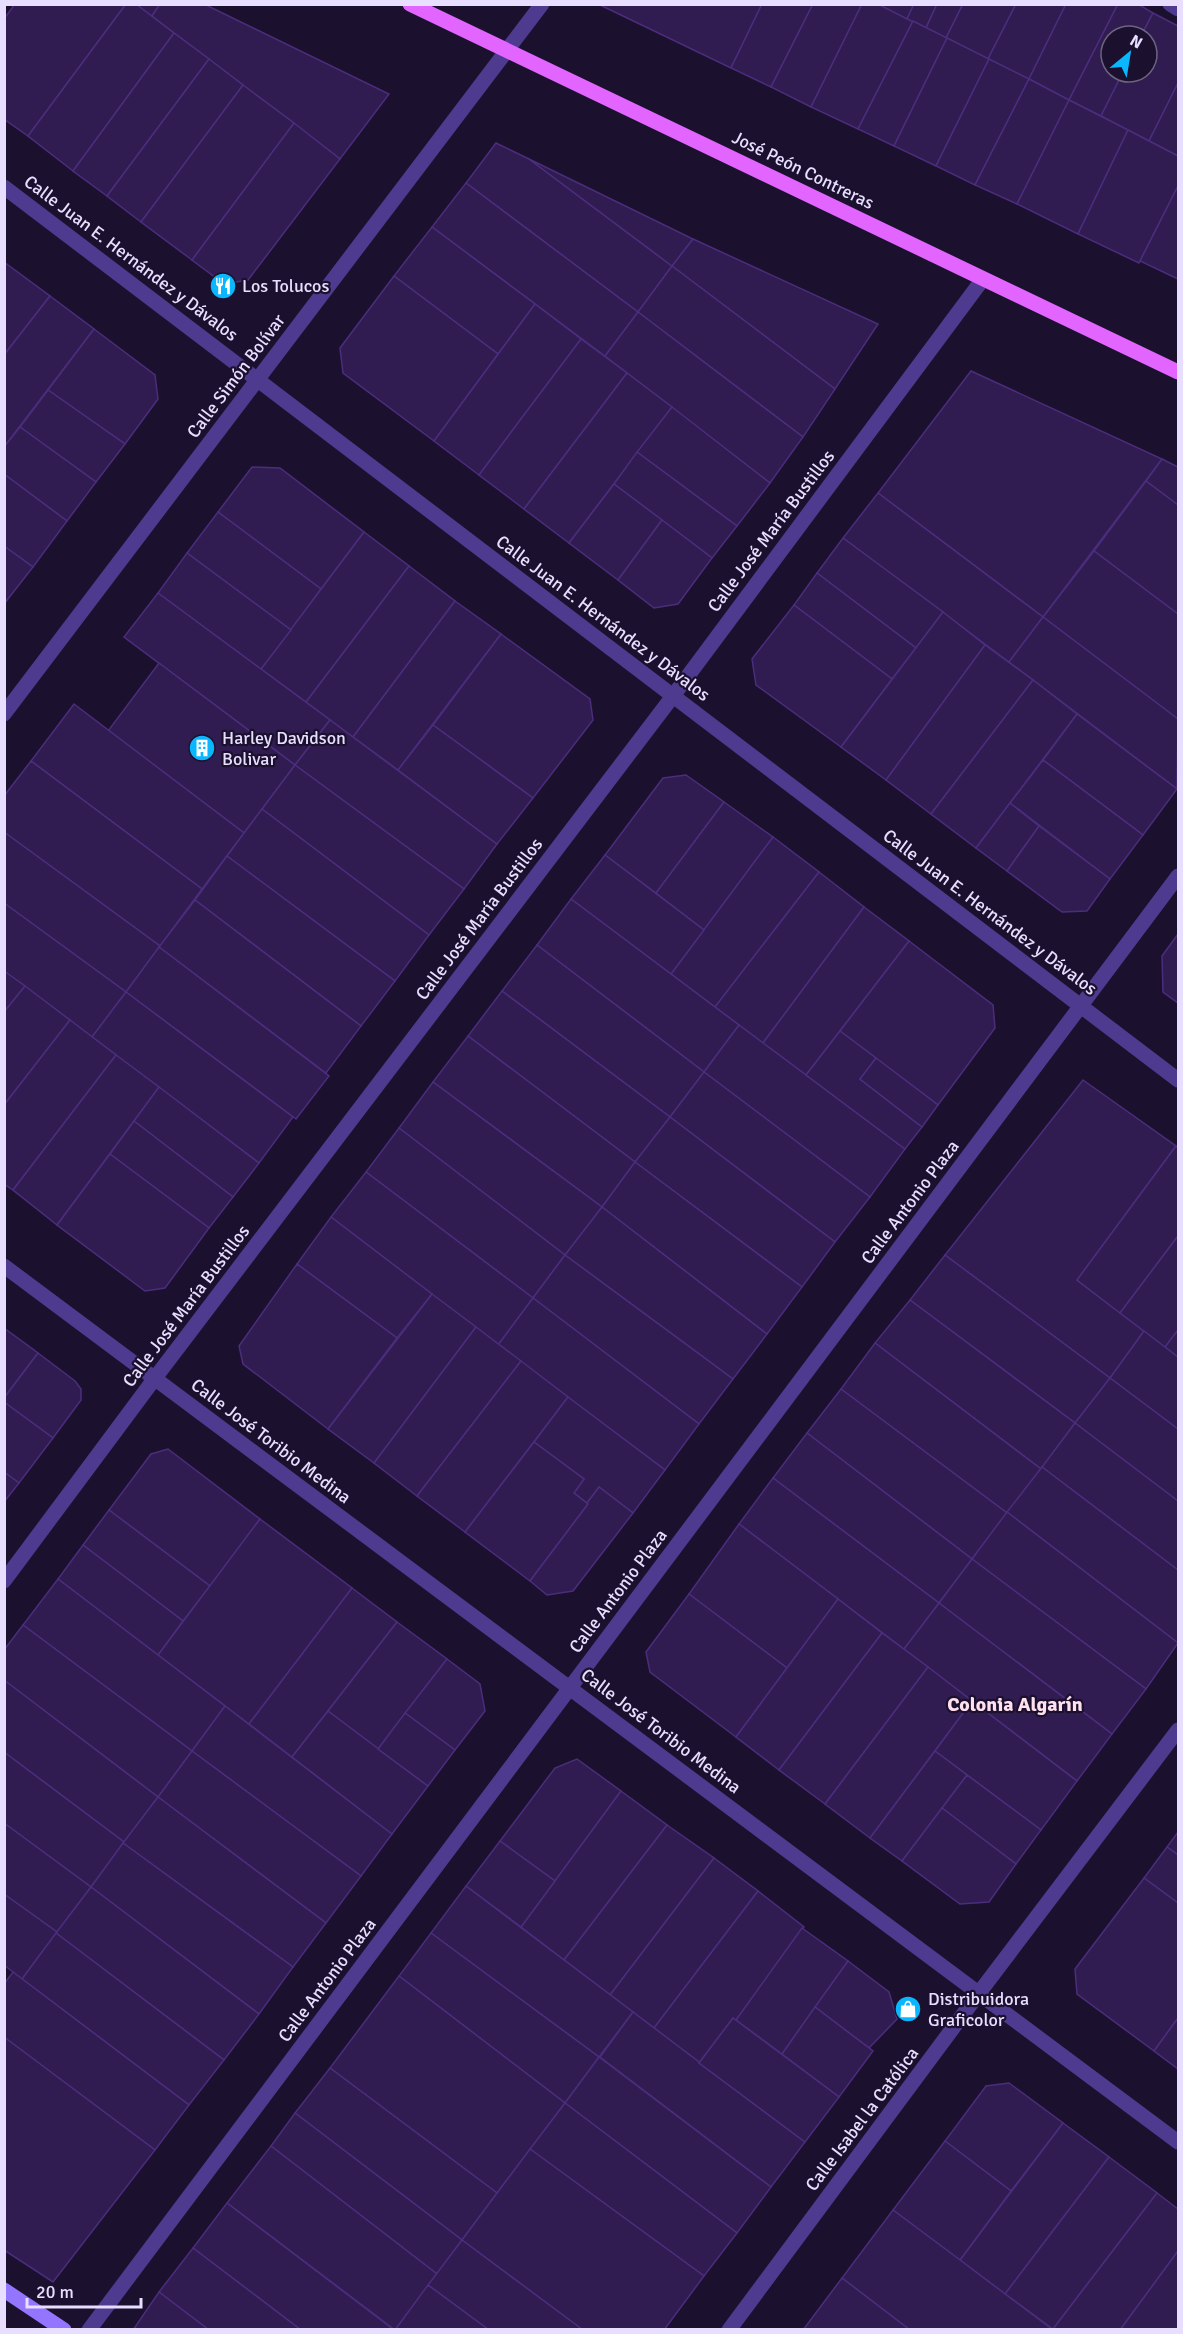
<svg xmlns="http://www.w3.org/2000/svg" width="1183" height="2334" font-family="Signika,sans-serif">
<rect width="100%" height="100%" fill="#1b112e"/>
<!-- building -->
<g fill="#301c50" stroke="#4c2d7d" stroke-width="1.5">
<path d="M 15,4 L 126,4 L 28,136 L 4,119 L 4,19 Z"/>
<path d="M 126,4 L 136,4 L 174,33 L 73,171 L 28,136 Z"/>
<path d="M 136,4 L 160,4 L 152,16 Z"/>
<path d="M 160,4 L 204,4 L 389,94 L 340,159 L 152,16 Z"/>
<path d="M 598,4 L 762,4 L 731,68 Z"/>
<path d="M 762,4 L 813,4 L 771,87 L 731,68 Z"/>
<path d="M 813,4 L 862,4 L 811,107 L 771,87 Z"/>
<path d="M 862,4 L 878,4 L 913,21 L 858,129 L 811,107 Z"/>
<path d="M 878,4 L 914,4 L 907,19 Z"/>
<path d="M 914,4 L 937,4 L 926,28 L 907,19 Z"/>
<path d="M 937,4 L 963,4 L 946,38 L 926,28 Z"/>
<path d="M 963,4 L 1016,4 L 988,59 L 946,38 Z"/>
<path d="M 1016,4 L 1066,4 L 1029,79 L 988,59 Z"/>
<path d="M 1066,4 L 1118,4 L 1069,100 L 1029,79 Z"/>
<path d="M 1118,4 L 1138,4 L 1153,13 L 1141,36 L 1111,36 L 1111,72 L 1123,72 L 1101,116 L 1069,100 Z"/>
<path d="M 1153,13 L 1178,26 L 1178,83 L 1149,141 L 1101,116 L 1123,72 L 1147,72 L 1147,36 L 1141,36 Z"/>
<path d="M 913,21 L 947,38 L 894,146 L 858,129 Z"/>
<path d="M 174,33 L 209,59 L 107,196 L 73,171 Z"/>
<path d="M 947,38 L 989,59 L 936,166 L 894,146 Z"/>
<path d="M 209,59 L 243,85 L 141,222 L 107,196 Z"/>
<path d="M 989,59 L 1029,79 L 975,185 L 936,166 Z"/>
<path d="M 1029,79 L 1069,100 L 1017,204 L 975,185 Z"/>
<path d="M 1178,83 L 1178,156 L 1149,141 Z"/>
<path d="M 243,85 L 294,123 L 192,260 L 141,222 Z"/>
<path d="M 1069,100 L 1128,130 L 1078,234 L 1017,204 Z"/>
<path d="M 294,123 L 340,159 L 248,280 L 224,284 L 192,260 Z"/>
<path d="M 1128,130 L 1178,156 L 1178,186 L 1139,263 L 1078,234 Z"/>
<path d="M 496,143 L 529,159 L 672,266 L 638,312 L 466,183 Z"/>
<path d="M 529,159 L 693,239 L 672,266 Z"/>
<path d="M 466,183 L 638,312 L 605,356 L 432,227 Z"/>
<path d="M 1178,186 L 1178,279 L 1140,261 Z"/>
<path d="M 432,227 L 535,304 L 498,354 L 394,276 Z"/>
<path d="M 693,239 L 878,324 L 835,389 L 672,266 Z"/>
<path d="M 4,262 L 50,296 L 4,355 Z"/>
<path d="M 672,266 L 835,389 L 803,437 L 638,312 Z"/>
<path d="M 394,276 L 498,354 L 434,441 L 343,373 L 340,348 Z"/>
<path d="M 50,296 L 94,329 L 4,447 L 4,355 Z"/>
<path d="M 535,304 L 581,339 L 479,475 L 434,441 Z"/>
<path d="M 638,312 L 803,437 L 770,483 L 605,356 Z"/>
<path d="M 94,329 L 155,375 L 158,399 L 125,444 L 48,390 Z"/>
<path d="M 581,339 L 627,373 L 524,509 L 479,475 Z"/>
<path d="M 971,371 L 1162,459 L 1043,617 L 878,493 Z"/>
<path d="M 627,373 L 672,407 L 569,543 L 524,509 Z"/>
<path d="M 48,390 L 125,444 L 96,482 L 20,427 Z"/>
<path d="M 672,407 L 770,483 L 737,526 L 637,452 Z"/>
<path d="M 20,427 L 96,482 L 67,521 L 4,474 L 4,447 Z"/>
<path d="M 637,452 L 737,526 L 712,558 L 614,484 Z"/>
<path d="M 1162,459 L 1178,467 L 1178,505 L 1146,481 Z"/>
<path d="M 252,467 L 280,468 L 364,532 L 321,589 L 218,512 Z"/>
<path d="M 4,474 L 67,521 L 33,567 L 4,546 Z"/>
<path d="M 1146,481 L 1178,505 L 1178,614 L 1094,551 Z"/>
<path d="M 614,484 L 662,520 L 618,580 L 569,543 Z"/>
<path d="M 878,493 L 1043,617 L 1009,662 L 843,538 Z"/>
<path d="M 218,512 L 321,589 L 291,630 L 187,553 Z"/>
<path d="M 662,520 L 712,558 L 678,604 L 654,608 L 618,580 Z"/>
<path d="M 364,532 L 409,566 L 306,702 L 261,669 Z"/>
<path d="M 843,538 L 943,612 L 916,648 L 817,573 Z"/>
<path d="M 4,546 L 33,567 L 4,604 Z"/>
<path d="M 1094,551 L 1178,614 L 1178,719 L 1043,617 Z"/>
<path d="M 187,553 L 291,630 L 261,669 L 158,593 Z"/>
<path d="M 409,566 L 455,601 L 353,737 L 306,702 Z"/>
<path d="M 817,573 L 916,648 L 892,679 L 794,605 Z"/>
<path d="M 158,593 L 330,720 L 295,765 L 124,637 Z"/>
<path d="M 455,601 L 501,634 L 398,770 L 353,737 Z"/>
<path d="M 794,605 L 892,679 L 841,747 L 756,685 L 752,659 Z"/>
<path d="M 943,612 L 985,645 L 886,780 L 841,747 Z"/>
<path d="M 1043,617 L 1178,719 L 1177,789 L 1009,662 Z"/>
<path d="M 501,634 L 590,699 L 593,720 L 533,798 L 433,725 Z"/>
<path d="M 985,645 L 1033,680 L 931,814 L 886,780 Z"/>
<path d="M 159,663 L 295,765 L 244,833 L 108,731 Z"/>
<path d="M 1033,680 L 1077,714 L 976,848 L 931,814 Z"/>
<path d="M 74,704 L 244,833 L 202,889 L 31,761 Z"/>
<path d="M 1077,714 L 1177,789 L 1143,835 L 1043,760 Z"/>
<path d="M 330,720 L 497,844 L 464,889 L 295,765 Z"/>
<path d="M 433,725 L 533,798 L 497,844 L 398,770 Z"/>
<path d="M 1043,760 L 1143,835 L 1110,879 L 1010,803 Z"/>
<path d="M 31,761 L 202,889 L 160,946 L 4,832 L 4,796 Z"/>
<path d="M 295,765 L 464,889 L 429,935 L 262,809 Z"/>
<path d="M 686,775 L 724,802 L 656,893 L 605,855 L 663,778 Z"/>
<path d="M 724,802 L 773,837 L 704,930 L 656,893 Z"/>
<path d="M 1010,803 L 1039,826 L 1007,871 L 976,848 Z"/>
<path d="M 262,809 L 429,935 L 395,981 L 227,856 Z"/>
<path d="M 1039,826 L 1110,879 L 1087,911 L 1062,912 L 1007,871 Z"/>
<path d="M 4,832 L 160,946 L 126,992 L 4,903 Z"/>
<path d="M 773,837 L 819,872 L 715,1007 L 671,974 Z"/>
<path d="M 605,855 L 704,930 L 671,974 L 571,899 Z"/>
<path d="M 227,856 L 395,981 L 361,1026 L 195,900 Z"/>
<path d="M 819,872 L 864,907 L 763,1043 L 715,1007 Z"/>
<path d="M 571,899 L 739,1025 L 704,1072 L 537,945 Z"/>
<path d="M 195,900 L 361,1026 L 326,1073 L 159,947 Z"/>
<path d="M 4,903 L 126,992 L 92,1037 L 4,971 Z"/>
<path d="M 864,907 L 909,941 L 806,1075 L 763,1043 Z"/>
<path d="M 1178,934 L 1178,1003 L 1163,992 L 1162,956 Z"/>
<path d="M 909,941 L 993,1005 L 995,1028 L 938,1105 L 840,1031 Z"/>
<path d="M 537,945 L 704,1072 L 670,1117 L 502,991 Z"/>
<path d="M 159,947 L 329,1076 L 296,1119 L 126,992 Z"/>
<path d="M 4,971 L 25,986 L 4,1012 Z"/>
<path d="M 25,986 L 70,1020 L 4,1105 L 4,1012 Z"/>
<path d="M 502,991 L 670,1117 L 635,1162 L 468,1036 Z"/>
<path d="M 126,992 L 293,1117 L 259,1163 L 92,1037 Z"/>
<path d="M 70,1020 L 116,1055 L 13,1190 L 4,1184 L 4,1105 Z"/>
<path d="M 739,1025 L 905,1149 L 870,1197 L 704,1072 Z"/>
<path d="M 840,1031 L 876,1058 L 860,1079 L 922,1127 L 905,1149 L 806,1075 Z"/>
<path d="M 468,1036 L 635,1162 L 602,1207 L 433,1082 Z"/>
<path d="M 116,1055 L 159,1087 L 57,1225 L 13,1190 Z"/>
<path d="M 876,1058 L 938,1105 L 922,1127 L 860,1079 Z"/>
<path d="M 704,1072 L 870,1197 L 835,1242 L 670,1117 Z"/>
<path d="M 1083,1080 L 1176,1146 L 1077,1280 L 1144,1331 L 1110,1378 L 945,1255 Z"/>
<path d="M 433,1082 L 602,1207 L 565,1255 L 399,1128 Z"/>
<path d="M 159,1087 L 259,1163 L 233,1197 L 134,1121 Z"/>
<path d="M 670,1117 L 835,1242 L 802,1287 L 635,1162 Z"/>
<path d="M 134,1121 L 233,1197 L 209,1228 L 110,1154 Z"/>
<path d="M 399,1128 L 565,1255 L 533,1298 L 366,1172 Z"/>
<path d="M 1176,1146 L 1178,1148 L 1178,1236 L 1120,1313 L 1077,1280 Z"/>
<path d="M 110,1154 L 209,1228 L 165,1288 L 145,1291 L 57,1225 Z"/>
<path d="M 635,1162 L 802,1287 L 767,1334 L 602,1207 Z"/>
<path d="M 366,1172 L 533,1298 L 498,1345 L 331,1217 Z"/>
<path d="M 602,1207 L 767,1334 L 733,1379 L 565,1255 Z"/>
<path d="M 331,1217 L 432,1294 L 397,1338 L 297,1264 Z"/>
<path d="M 1178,1236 L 1178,1330 L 1165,1347 L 1120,1313 Z"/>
<path d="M 565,1255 L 733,1379 L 699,1424 L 533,1298 Z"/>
<path d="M 945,1255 L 1110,1378 L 1075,1423 L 910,1300 Z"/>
<path d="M 297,1264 L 397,1338 L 328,1429 L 243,1364 L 239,1346 Z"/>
<path d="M 432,1294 L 476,1327 L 374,1463 L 328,1429 Z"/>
<path d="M 533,1298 L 699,1424 L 665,1470 L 498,1345 Z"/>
<path d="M 910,1300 L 1075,1423 L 1041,1469 L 875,1343 Z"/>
<path d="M 476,1327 L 521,1361 L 417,1496 L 374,1463 Z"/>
<path d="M 4,1328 L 38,1353 L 4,1398 Z"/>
<path d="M 1178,1330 L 1178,1357 L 1165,1347 Z"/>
<path d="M 1144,1331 L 1178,1357 L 1178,1429 L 1110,1378 Z"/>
<path d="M 875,1343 L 1041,1469 L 1007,1513 L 841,1389 Z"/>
<path d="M 38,1353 L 75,1381 L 81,1389 L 81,1400 L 53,1438 L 4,1402 L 4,1398 Z"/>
<path d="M 521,1361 L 568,1397 L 465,1532 L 417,1496 Z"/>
<path d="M 1110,1378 L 1178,1429 L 1178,1501 L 1075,1423 Z"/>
<path d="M 841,1389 L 1007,1513 L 972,1559 L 807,1433 Z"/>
<path d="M 568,1397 L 665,1470 L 633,1513 L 599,1487 L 587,1503 L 574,1493 L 584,1479 L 534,1442 Z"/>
<path d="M 4,1402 L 53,1438 L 19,1483 L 4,1472 Z"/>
<path d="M 1075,1423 L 1178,1501 L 1178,1570 L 1042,1467 Z"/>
<path d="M 807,1433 L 972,1559 L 939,1603 L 773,1478 Z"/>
<path d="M 534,1442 L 584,1479 L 574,1493 L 588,1504 L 530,1581 L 465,1532 Z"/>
<path d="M 168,1449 L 260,1519 L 210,1586 L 109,1510 L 151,1454 Z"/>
<path d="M 1042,1467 L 1178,1570 L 1178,1643 L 1007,1512 Z"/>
<path d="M 4,1472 L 19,1483 L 4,1502 Z"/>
<path d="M 773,1478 L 939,1603 L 904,1649 L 739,1524 Z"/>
<path d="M 599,1487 L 633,1513 L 573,1591 L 547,1595 L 530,1581 L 588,1504 L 587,1503 Z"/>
<path d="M 109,1510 L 210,1586 L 183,1621 L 83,1545 Z"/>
<path d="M 1007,1512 L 1178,1643 L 1146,1689 L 972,1559 Z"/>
<path d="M 260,1519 L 352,1588 L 249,1724 L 158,1655 Z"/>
<path d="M 739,1524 L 838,1599 L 787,1668 L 689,1594 Z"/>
<path d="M 83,1545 L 183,1621 L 158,1655 L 58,1579 Z"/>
<path d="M 972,1559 L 1146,1689 L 1112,1734 L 939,1603 Z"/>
<path d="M 58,1579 L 225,1706 L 192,1751 L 23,1625 Z"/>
<path d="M 352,1588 L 397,1622 L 292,1757 L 249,1724 Z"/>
<path d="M 689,1594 L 787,1668 L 736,1737 L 650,1672 L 646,1652 Z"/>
<path d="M 838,1599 L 882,1633 L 779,1770 L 736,1737 Z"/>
<path d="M 939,1603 L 1112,1734 L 1077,1781 L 904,1649 Z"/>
<path d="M 397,1622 L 447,1659 L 378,1749 L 328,1711 Z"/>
<path d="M 23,1625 L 192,1751 L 158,1797 L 4,1680 L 4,1650 Z"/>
<path d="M 882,1633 L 928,1667 L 825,1804 L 779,1770 Z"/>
<path d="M 447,1659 L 480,1684 L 485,1711 L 455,1750 L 405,1713 Z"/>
<path d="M 928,1667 L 972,1701 L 870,1838 L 825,1804 Z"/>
<path d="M 4,1680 L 158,1797 L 124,1842 L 4,1752 Z"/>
<path d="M 972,1701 L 1077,1781 L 1041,1830 L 935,1751 Z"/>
<path d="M 225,1706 L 392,1834 L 361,1876 L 192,1751 Z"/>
<path d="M 328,1711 L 428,1786 L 392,1834 L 292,1757 Z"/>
<path d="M 405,1713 L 455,1750 L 428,1786 L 378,1749 Z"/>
<path d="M 192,1751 L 361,1876 L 326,1923 L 158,1797 Z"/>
<path d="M 935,1751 L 967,1775 L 902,1861 L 870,1838 Z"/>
<path d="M 4,1752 L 124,1842 L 91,1887 L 4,1823 Z"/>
<path d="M 577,1759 L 621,1791 L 555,1881 L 500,1841 L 555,1768 Z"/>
<path d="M 967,1775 L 1041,1830 L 1016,1864 L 942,1808 Z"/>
<path d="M 621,1791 L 667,1825 L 564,1960 L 521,1927 Z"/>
<path d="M 158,1797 L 326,1923 L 293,1967 L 123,1843 Z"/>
<path d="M 942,1808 L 1016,1864 L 989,1902 L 960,1904 L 902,1861 Z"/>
<path d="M 4,1823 L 91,1887 L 57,1932 L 4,1894 Z"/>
<path d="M 667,1825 L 714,1858 L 610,1995 L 564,1960 Z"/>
<path d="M 1178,1832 L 1178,1855 L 1167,1847 Z"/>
<path d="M 500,1841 L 555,1881 L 521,1927 L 466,1886 Z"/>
<path d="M 123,1843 L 293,1967 L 259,2014 L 91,1887 Z"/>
<path d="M 1167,1847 L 1178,1855 L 1178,1903 L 1144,1878 Z"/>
<path d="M 714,1858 L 758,1891 L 654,2028 L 610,1995 Z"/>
<path d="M 1144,1878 L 1178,1903 L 1178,2018 L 1154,2051 L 1077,1994 L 1075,1969 Z"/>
<path d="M 466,1886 L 633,2012 L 599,2057 L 431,1933 Z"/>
<path d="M 91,1887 L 259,2014 L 224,2060 L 56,1933 Z"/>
<path d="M 758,1891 L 804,1927 L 736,2020 L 733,2018 L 699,2063 L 654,2028 Z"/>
<path d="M 4,1894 L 57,1932 L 22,1979 L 4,1965 Z"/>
<path d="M 802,1928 L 848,1961 L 782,2054 L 736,2020 Z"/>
<path d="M 56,1933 L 224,2060 L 189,2105 L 22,1979 Z"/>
<path d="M 431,1933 L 599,2057 L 565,2103 L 399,1976 Z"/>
<path d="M 848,1961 L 889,1992 L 897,2019 L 869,2048 L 815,2007 Z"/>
<path d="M 13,1972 L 189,2105 L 155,2150 L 4,2037 L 4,1984 Z"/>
<path d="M 399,1976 L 565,2103 L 497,2193 L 330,2068 Z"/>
<path d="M 815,2007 L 873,2051 L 839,2097 L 782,2054 Z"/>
<path d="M 633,2012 L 805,2142 L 771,2187 L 600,2057 Z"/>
<path d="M 733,2018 L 839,2097 L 805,2142 L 699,2063 Z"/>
<path d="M 1178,2018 L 1178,2069 L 1154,2051 Z"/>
<path d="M 4,2037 L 155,2150 L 53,2282 L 4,2250 Z"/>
<path d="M 599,2057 L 771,2187 L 737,2233 L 565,2103 Z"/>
<path d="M 330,2068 L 497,2193 L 462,2240 L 295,2113 Z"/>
<path d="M 1009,2083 L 1063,2123 L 1011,2191 L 945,2141 L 986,2086 Z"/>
<path d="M 565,2103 L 737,2233 L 704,2276 L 530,2149 Z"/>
<path d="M 295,2113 L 462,2240 L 437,2274 L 271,2146 Z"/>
<path d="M 1063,2123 L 1109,2157 L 1005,2294 L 960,2260 Z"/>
<path d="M 945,2141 L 1011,2191 L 960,2260 L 893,2210 Z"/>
<path d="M 271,2146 L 437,2274 L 395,2330 L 227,2203 Z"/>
<path d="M 530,2149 L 704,2276 L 664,2330 L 583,2330 L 462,2240 Z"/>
<path d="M 1109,2157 L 1157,2193 L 1053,2329 L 1005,2294 Z"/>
<path d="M 1157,2193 L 1178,2209 L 1178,2251 L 1120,2330 L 1053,2329 Z"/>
<path d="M 227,2203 L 394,2330 L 301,2330 L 193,2248 Z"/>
<path d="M 893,2210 L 960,2260 L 1053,2330 L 910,2330 L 842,2278 Z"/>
<path d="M 462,2240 L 583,2330 L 489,2330 L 428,2285 Z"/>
<path d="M 193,2248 L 301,2330 L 209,2330 L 159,2292 Z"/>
<path d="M 1178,2251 L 1178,2330 L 1120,2330 Z"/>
<path d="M 842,2278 L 910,2330 L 803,2330 Z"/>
<path d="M 428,2285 L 489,2330 L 395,2330 Z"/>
<path d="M 159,2292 L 209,2330 L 133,2330 Z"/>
</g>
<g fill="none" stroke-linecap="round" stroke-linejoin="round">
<!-- minor -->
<g stroke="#4e3a8e" stroke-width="15">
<path d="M 1170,4 L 1178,9"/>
<path d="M 4,187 L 1178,1080"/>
<path d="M 4,1266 L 1178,2142"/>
<path d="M 4,1581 L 155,1378 L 673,696 L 983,279"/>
<path d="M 89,2330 L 1178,876"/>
</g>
<!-- tertiary -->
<g stroke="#4e3a8e" stroke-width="15">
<path d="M 4,714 L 542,4"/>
<path d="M 729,2330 L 979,1993 L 1178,1730"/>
</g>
<!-- secondary -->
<path stroke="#9375ff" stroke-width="15" d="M 4,2290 L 64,2330"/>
<!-- primary -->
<path stroke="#e365ff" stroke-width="15" d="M 410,4 L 1178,372"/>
</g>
<!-- icons -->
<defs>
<symbol id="restaurant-disc" viewBox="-11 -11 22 22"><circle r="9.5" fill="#0ab7ff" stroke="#1b112e"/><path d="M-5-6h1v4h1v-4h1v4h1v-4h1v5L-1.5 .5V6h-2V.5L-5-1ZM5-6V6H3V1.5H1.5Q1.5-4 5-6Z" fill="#fff"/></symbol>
<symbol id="building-disc" viewBox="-11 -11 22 22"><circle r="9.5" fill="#0ab7ff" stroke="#1b112e"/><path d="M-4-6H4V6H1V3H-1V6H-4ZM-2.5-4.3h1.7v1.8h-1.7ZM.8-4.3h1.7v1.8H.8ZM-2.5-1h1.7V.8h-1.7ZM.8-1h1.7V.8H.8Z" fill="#fff"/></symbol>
<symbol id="shop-disc" viewBox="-11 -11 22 22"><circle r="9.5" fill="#0ab7ff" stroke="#1b112e"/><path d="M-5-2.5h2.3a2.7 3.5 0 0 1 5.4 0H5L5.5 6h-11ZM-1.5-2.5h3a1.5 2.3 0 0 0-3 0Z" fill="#fff"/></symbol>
</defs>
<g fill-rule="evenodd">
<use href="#restaurant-disc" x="208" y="271" width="30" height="30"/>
<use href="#building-disc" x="187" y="733" width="30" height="30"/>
<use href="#shop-disc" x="893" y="1994" width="30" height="30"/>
</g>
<g text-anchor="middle" stroke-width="4.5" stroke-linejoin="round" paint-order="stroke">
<!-- street labels -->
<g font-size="18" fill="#e8deff" stroke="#1b112e">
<text transform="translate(803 170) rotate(26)" y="6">José Peón Contreras</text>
<text transform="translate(131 258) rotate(37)" y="6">Calle Juan E. Hernández y Dávalos</text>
<text transform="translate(236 376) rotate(-53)" y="6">Calle Simón Bolívar</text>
<text transform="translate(771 531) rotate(-53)" y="6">Calle José María Bustillos</text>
<text transform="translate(603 618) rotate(37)" y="6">Calle Juan E. Hernández y Dávalos</text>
<text transform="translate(990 912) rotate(37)" y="6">Calle Juan E. Hernández y Dávalos</text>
<text transform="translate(479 919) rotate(-53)" y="6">Calle José María Bustillos</text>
<text transform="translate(910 1202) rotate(-53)" y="6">Calle Antonio Plaza</text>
<text transform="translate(186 1306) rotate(-53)" y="6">Calle José María Bustillos</text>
<text transform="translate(271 1441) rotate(37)" y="6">Calle José Toribio Medina</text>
<text transform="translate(618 1591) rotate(-53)" y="6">Calle Antonio Plaza</text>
<text transform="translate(661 1731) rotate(37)" y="6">Calle José Toribio Medina</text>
<text transform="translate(327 1980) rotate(-53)" y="6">Calle Antonio Plaza</text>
<text transform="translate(862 2119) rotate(-53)" y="6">Calle Isabel la Católica</text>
</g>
<!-- poi labels -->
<g font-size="18" fill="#e8deff" stroke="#1b112e" text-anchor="start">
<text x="242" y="292">Los Tolucos</text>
<text x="222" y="744">Harley Davidson<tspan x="222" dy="21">Bolivar</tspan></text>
<text x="928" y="2005">Distribuidora<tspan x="928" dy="21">Graficolor</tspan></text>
</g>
<!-- neighbourhood labels -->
<g font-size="20" font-weight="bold" fill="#ffe0ee" stroke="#1b112e">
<text x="1015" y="1711">Colonia Algarín</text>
</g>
</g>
<!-- border -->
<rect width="1183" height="2334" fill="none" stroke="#e8deff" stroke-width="12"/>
<!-- north arrow -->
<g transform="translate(1129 54) rotate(30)"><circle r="28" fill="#1b112e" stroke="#6d6382" stroke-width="1.5"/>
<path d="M0-4.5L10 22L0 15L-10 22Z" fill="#0ab7ff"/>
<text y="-9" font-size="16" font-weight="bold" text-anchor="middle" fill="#e8deff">N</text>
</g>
<!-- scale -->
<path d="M27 2298v9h114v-9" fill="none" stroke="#e8deff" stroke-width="3"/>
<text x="36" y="2298" font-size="18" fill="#e8deff" stroke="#1b112e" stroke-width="4.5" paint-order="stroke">20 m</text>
</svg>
